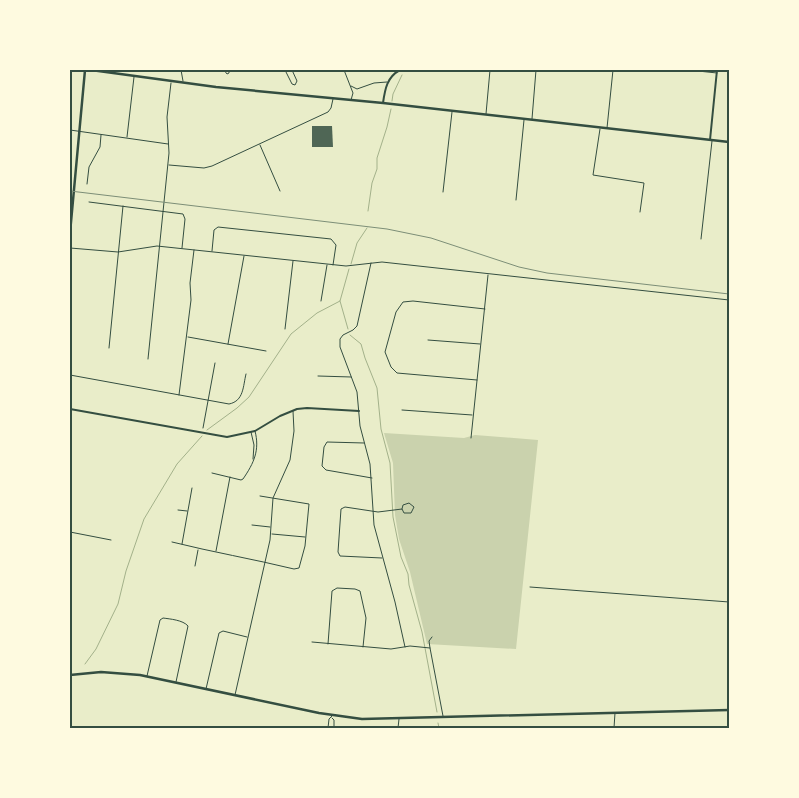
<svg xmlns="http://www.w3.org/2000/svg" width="799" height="798" font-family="Karla,sans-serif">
<rect width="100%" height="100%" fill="#e9edc9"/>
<!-- green -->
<path fill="#cad2ad" d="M 384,433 L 464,438 L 475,435 L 538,440 L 516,649 L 427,644 L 410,572 L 399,539 L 395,515 L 393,463 Z"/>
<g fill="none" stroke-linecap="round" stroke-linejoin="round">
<!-- stream -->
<g stroke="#a3b18a" stroke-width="1">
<path d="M 392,101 L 393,94 L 402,75"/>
<path d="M 368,211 L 372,183 L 377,169 L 377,158 L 387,127 L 391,109"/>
<path d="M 351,264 L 357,243 L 367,228"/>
<path d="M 340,301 L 348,329"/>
<path d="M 350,335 L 361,344 L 365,358 L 377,388 L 381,429 L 390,463 L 393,517 L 401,557 L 408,574 L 409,585 L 422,632 L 437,712"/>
<path d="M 207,430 L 237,408 L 249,397 L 291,334 L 317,313 L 340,301 L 349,269"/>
<path d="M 85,664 L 96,649 L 118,604 L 126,571 L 144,519 L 177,464 L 202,436"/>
<path d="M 438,723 L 439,728"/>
</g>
</g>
<!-- building -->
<path fill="#4f6655" d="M 312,126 L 332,126 L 333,147 L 312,147 Z"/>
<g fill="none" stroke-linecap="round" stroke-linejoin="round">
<!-- minor -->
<g stroke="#344e41" stroke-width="1">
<path d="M 181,70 L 183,81"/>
<path d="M 224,70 L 227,74 L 229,73 L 229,70"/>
<path d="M 285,70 L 292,84 L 295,85 L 297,81 L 292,70"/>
<path d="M 344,70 L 353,93 L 351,100"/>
<path d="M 688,70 L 717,73"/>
<path d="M 351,86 L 357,89 L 374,83 L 387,82"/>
<path d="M 486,114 L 490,70"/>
<path d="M 532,119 L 536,70"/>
<path d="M 607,128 L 613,70"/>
<path d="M 600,129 L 593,175 L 644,183 L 640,212"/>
<path d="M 70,130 L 168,144"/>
<path d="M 127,137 L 134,77"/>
<path d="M 260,145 L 280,191"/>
<path d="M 169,165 L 204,168 L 212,166 L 328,112 L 331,108 L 333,99"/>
<path d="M 87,184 L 89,167 L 100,147 L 101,135"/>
<path d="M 443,192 L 452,112"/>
<path d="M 516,200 L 524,120"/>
<path d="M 89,202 L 183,214 L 185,219 L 182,248"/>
<path d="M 701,239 L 712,141"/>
<path d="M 70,248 L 118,252 L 157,246 L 346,266 L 382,262 L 729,300"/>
<path d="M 212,251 L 214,230 L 218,227 L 331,239 L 336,245 L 333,265"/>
<path d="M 371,263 L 357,326 L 353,330 L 343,335 L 340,339 L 340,347 L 357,392 L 360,426 L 370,464 L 374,525 L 395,602 L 405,647"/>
<path d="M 321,301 L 327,265"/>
<path d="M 285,329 L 293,261"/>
<path d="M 188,337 L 266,351"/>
<path d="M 428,340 L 480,344"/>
<path d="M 228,344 L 244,256"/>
<path d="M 109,348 L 123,206"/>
<path d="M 148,359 L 169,153 L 167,117 L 171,83"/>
<path d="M 70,375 L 229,404 C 244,401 243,386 246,374"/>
<path d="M 318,376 L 351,377"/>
<path d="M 477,380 L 397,373 L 391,367 L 385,352 L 396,312 L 403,302 L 413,301 L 485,309"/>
<path d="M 179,395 L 191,300 L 190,283 L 194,250"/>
<path d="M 402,410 L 472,415"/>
<path d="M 203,428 L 215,363"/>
<path d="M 251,432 L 254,445 L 253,459"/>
<path d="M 471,438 L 488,275"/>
<path d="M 364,443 L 327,442 L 324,447 L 322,466 L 326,470 L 372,478"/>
<path d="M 212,473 L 241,480 L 243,479 C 254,463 260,450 255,431"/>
<path d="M 178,510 L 187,511"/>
<path d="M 252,525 L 270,527"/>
<path d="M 70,532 L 111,540"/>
<path d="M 272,534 L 305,537"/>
<path d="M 172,542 C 212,552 253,559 294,569 L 299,568 L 305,546 L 309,504 L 260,496"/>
<path d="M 182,544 L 192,488"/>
<path d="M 216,551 L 230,477"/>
<path d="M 382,558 L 340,556 L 338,552 L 341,509 L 345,507 L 378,512 L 402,509 L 404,513 L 411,513 L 414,507 L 409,503 L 403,505 L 402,509"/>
<path d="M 195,566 L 198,550"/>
<path d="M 530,587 L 729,602"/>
<path d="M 432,637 L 429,641 L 430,648 L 443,716"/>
<path d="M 312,642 L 391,649 L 410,646 L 430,648"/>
<path d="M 328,644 L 332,591 L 337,588 L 355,589 L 360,591 L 366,618 L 363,647"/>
<path d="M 147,676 L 160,620 L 163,618 C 170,619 183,620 188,626 L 176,682"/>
<path d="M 206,689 L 219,633 L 223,631 L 247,637"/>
<path d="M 235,695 L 270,540 L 273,498 L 290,460 L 294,431 L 293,411"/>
<path d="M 332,718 L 334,720 L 334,728"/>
<path d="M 328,728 L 329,719 L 332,716"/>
<path d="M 398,728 L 399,719"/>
<path d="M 614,728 L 615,713"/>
</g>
<!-- tertiary -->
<g stroke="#344e41" stroke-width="2">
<path d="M 383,103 C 385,89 387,77 400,70"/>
<path d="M 710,140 L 717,70"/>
<path d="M 70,409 L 227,437 L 255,431 L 280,416 L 297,409 L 307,408 L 359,411"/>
</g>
<!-- secondary -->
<g stroke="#344e41" stroke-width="2.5">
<path d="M 70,233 L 85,70"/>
<path d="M 70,675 L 101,672 L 140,675 L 319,713 L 362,719 L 729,710"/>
</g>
<!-- primary -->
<path stroke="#344e41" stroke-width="2.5" d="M 91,70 L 216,87 L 383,103 L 729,142"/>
<!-- rail -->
<path stroke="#7c8e77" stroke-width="1" d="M 70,191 L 387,229 L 431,238 L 519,267 L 547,273 L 729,294"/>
</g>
<!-- border -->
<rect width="799" height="798" fill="none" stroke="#fefae0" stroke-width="142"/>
<rect x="71" y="71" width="657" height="656" fill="none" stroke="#344e41" stroke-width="2"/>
</svg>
